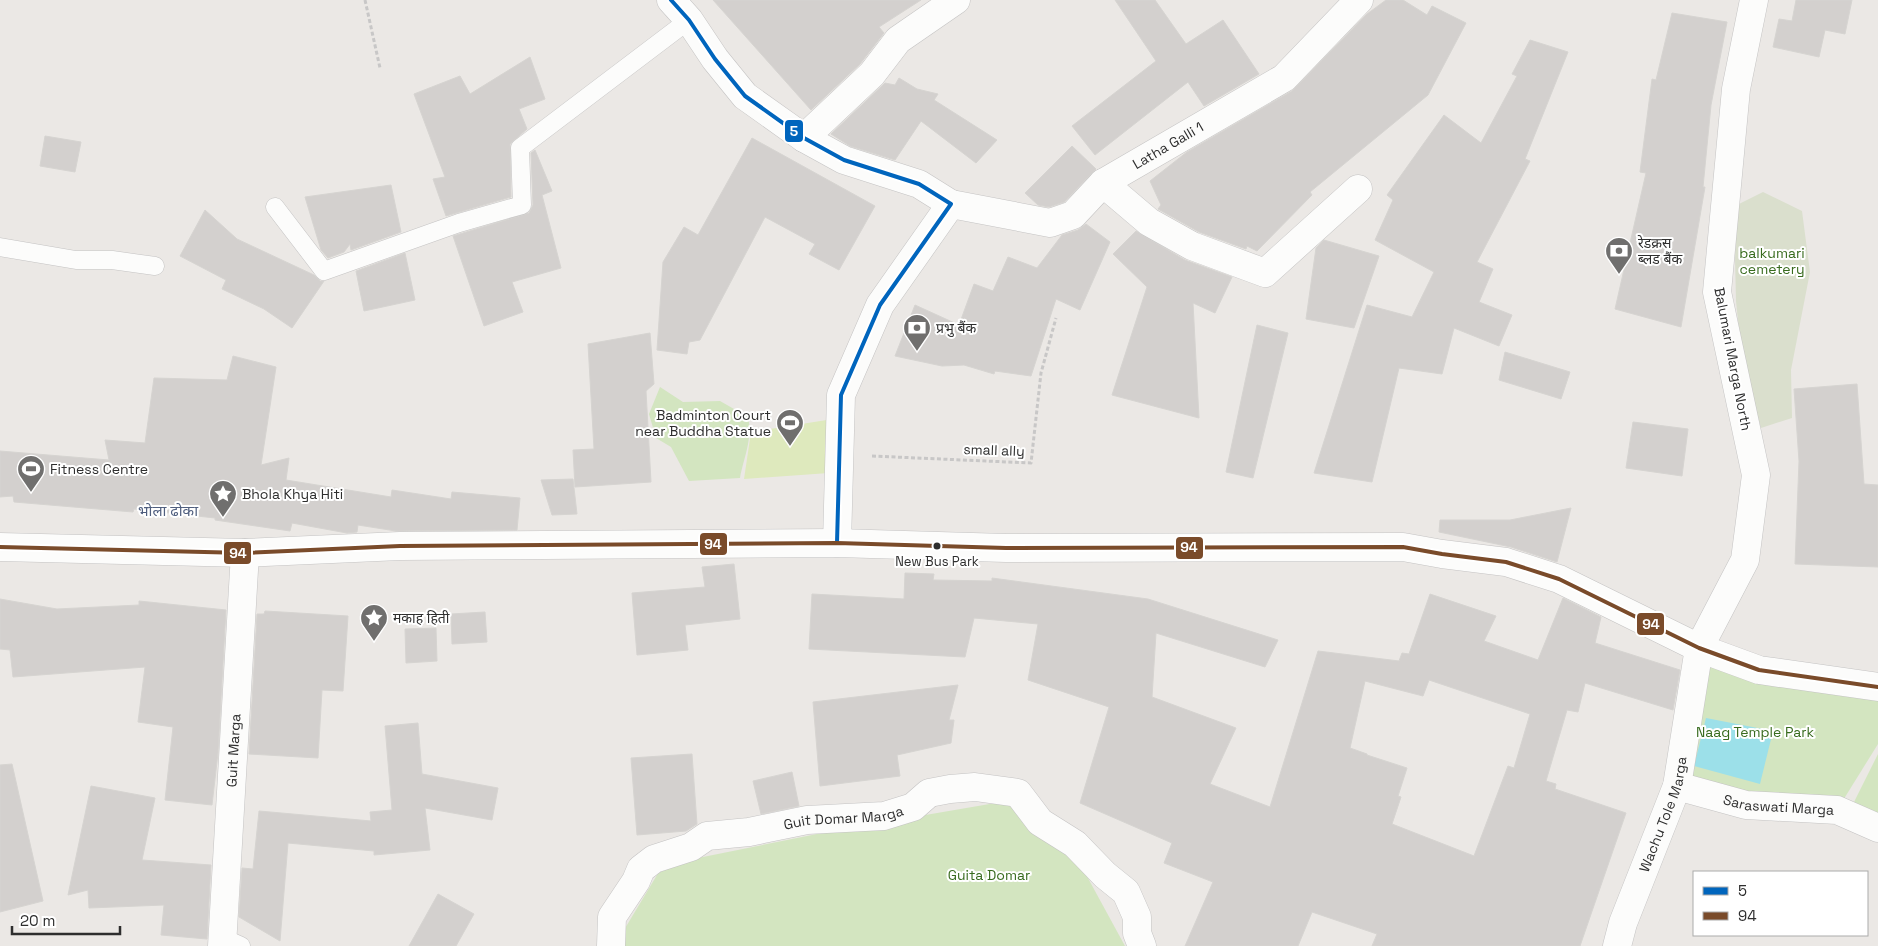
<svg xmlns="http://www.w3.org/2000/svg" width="1878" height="946" font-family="'Space Grotesk','Noto Sans Devanagari',sans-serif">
<rect width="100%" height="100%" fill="#ebe8e5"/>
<!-- green -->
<g fill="#d3e5c0">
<path d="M 660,387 L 683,402 L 720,401 L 748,417 C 753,438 744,457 740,478 L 689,481 L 671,447 L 656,438 L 649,414 Z"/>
<path d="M 1699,655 L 1878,687 L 1878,744 L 1837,810 L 1681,787 Z"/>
<path d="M 1878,754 L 1878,815 L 1853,804 Z"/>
<path d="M 1013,800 L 1083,869 L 1125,946 L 620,946 L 618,940 L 663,865 L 832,831 Z"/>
</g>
<!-- cemetery -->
<path fill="#dadfcd" d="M 1763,192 L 1802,211 L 1810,272 L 1791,370 L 1792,418 L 1761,428 L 1742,360 L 1736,301 L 1735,258 L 1737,205 Z"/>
<!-- pitch -->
<path fill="#dee9bd" d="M 833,419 L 829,473 L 744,479 L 751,432 Z"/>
<!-- water -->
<path fill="#9ce0e9" d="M 1706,718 L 1773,731 L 1760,784 L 1694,766 Z"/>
<!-- building -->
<g fill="#d3d0ce" stroke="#d6d4d1" fill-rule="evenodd">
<path d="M 713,0 L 921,0 L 879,27 L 884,33 L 860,64 L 811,110 Z"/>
<path d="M 1115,0 L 1155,0 L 1186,44 L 1223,20 L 1259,74 L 1204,106 L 1188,82 L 1095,155 L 1072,126 L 1156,61 Z"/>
<path d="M 1386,0 L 1403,0 L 1427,15 L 1432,6 L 1466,23 L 1428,95 L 1310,192 L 1312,195 L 1257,251 L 1247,246 L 1246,249 L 1199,232 L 1158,209 L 1161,205 L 1150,181 L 1187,152 L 1292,91 L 1367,14 Z"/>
<path d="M 1796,0 L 1852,0 L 1845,34 L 1825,30 L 1819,57 L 1773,47 L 1779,19 L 1792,21 Z"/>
<path d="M 1672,13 L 1727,22 L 1711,105 L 1703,187 L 1705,187 L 1681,327 L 1615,309 L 1646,173 L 1640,172 L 1652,79 L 1656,80 Z"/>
<path d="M 1530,40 L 1568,52 L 1525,159 L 1530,161 L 1477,262 L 1493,269 L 1479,302 L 1512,315 L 1499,346 L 1454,328 L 1442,374 L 1399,368 L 1372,482 L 1314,473 L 1367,305 L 1412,317 L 1434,272 L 1375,240 L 1393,200 L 1387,195 L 1444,115 L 1481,143 L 1517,76 L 1512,74 Z"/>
<path d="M 530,57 L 545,99 L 519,109 L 527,129 L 510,144 L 511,197 L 446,216 L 433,179 L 445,177 L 414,94 L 460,76 L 470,94 Z"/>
<path d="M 899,78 L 917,89 L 938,94 L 934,100 L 997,140 L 976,163 L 921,121 L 895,160 L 850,146 L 831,134 L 885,83 L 895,85 Z"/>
<path d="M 45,136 L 81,142 L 75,172 L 40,166 Z"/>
<path d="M 752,138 L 875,206 L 839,270 L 809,254 L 815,244 L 765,217 L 700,340 L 689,342 L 687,354 L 657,350 L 663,262 L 684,227 L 698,235 Z"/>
<path d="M 1072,146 L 1096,169 L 1064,202 L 1049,207 L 1038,205 L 1025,193 Z"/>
<path d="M 535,150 L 552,191 L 542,195 L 561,268 L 512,282 L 523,312 L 484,326 L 453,236 L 529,213 L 533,205 L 531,153 Z"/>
<path d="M 391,185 L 401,232 L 351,250 L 350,244 L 344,252 L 328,258 L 321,250 L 305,197 Z"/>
<path d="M 205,210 L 237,239 L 314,275 L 320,281 L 324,281 L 292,328 L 264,309 L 222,289 L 226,280 L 180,256 Z"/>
<path d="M 1086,224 L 1110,242 L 1080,310 L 1056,299 L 1031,376 L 995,371 L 994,374 L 964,365 L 942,366 L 895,356 L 915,305 L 959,325 L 974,284 L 993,291 L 1008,257 L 1037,268 L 1062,235 L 1078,230 Z"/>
<path d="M 1136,231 L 1185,260 L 1232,277 L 1215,313 L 1193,303 L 1199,418 L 1112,395 L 1147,287 L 1113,254 Z"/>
<path d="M 1324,240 L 1379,256 L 1354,328 L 1306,319 L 1316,248 Z"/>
<path d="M 405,253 L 415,300 L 364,311 L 356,271 Z"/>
<path d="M 1257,325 L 1288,333 L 1253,478 L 1226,472 Z"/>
<path d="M 650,333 L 654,384 L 646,391 L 651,482 L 575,487 L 573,450 L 594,449 L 588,344 Z"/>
<path d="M 1505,352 L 1570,372 L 1561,399 L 1499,380 Z"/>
<path d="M 233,356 L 276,367 L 261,465 L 289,458 L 286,480 L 391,497 L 392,490 L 451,499 L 452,492 L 520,498 L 517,530 L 396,531 L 358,525 L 357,532 L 347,533 L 292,523 L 290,531 L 215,520 L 215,518 L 134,509 L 133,512 L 14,502 L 13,496 L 0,497 L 0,451 L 109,460 L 105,440 L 145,443 L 154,378 L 227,380 Z"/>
<path d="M 1857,384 L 1864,484 L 1878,485 L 1878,567 L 1795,564 L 1799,461 L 1794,389 Z"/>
<path d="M 1633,422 L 1688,429 L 1682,476 L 1626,468 Z"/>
<path d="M 573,479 L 577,514 L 552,515 L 541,480 Z"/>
<path d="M 1571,508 L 1557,562 L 1511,547 L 1439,532 L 1440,520 L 1510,520 Z"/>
<path d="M 734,564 L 740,619 L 685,625 L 688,650 L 637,655 L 632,593 L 705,587 L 702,567 Z"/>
<path d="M 905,573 L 934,574 L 933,580 L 992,581 L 992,578 L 1148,599 L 1278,640 L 1265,667 L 1156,633 L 1152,697 L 1236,728 L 1210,784 L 1270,807 L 1318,651 L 1399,661 L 1402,653 L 1409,654 L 1430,594 L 1496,616 L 1484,641 L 1538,660 L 1563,598 L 1601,617 L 1595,643 L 1680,670 L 1673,710 L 1585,683 L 1578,712 L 1567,710 L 1546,781 L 1556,784 L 1555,789 L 1626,813 L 1580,946 L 1372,946 L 1377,934 L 1312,912 L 1298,946 L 1185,946 L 1213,882 L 1164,863 L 1172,843 L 1080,803 L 1109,707 L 1028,680 L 1038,624 L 974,618 L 965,657 L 809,649 L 812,594 L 904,599 ZM 1429,680 L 1530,714 L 1514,768 L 1508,766 L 1474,856 L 1392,824 L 1401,797 L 1398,796 L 1407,768 L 1367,755 L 1367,754 L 1350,748 L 1365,681 L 1423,696 Z"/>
<path d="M 0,599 L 57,609 L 139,605 L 139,601 L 226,610 L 218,753 L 212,805 L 165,800 L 173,727 L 138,722 L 145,667 L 13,677 L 10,650 L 0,649 Z"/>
<path d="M 265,611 L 348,616 L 343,691 L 322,690 L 318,758 L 249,754 L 257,614 L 264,614 Z"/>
<path d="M 485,612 L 487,642 L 452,644 L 451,614 Z"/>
<path d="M 436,628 L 437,661 L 406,663 L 405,629 Z"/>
<path d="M 958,685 L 949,720 L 954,720 L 951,743 L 897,755 L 900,776 L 820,786 L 813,702 Z"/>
<path d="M 418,723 L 422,774 L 498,788 L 492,820 L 425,808 L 430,850 L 374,855 L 374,851 L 288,843 L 280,941 L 239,917 L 242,868 L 253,869 L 259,811 L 371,821 L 370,812 L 392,810 L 385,726 Z"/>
<path d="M 692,754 L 697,824 L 686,831 L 637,835 L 631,758 Z"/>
<path d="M 12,764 L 43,901 L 0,912 L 0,765 Z"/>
<path d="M 792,772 L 799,806 L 761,814 L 753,781 Z"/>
<path d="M 91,786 L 155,798 L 142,860 L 211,865 L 207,939 L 161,935 L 164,905 L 89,908 L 88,890 L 68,895 Z"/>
<path d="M 438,894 L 474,914 L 456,946 L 409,946 Z"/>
</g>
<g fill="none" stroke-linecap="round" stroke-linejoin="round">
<defs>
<g id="service">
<path d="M 275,207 L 324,271 L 459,223 L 522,205 L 520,148 L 689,20"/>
<path d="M 0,247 L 76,260 L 112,260 L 155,266"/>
<path d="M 223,938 L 241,946"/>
</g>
<g id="minor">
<path d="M 671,0 L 689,20 L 715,59 L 745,96 L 804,138 L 844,160 L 919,184 L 951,204 L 880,305 L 841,395 L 837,543"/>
<path d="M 804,138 L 872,74 L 898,40 L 956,0"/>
<path d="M 1103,183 L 1149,222 L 1192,246 L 1265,273 L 1358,189"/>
<path id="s1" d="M 951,204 L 1050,223 L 1073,215 L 1103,183 L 1284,78 L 1359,0"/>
<path d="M 0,547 L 245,553 L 400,546 L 837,543 L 1006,548 L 1403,547 L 1442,554 L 1506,562 L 1559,579 L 1699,648 L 1759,670 L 1878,687"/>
<path id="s2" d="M 1677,786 L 1746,805 L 1837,810 L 1878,828"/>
<path id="s3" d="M 222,946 L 245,553"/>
<path id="s4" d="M 611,946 L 612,917 L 636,881 L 641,869 L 654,859 L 691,847 L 707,836 L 749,832 L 807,820 L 884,816 L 913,807 L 929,793 L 950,789 L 975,787 L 1018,793 L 1040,822 L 1075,844 L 1105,875 L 1126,892 L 1137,917 L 1137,933 L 1142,946"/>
<path id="s5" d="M 1617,946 L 1623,923 L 1677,786 L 1699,648 L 1745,560 L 1756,475 L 1717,292 L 1736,89 L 1754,0"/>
</g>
</defs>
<!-- service casing -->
<use href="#service" stroke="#c4c3c3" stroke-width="19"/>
<!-- minor casing -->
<use href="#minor" stroke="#c4c3c3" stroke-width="29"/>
<!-- path -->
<g stroke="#c8c7c7" stroke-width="3" stroke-dasharray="4 2.5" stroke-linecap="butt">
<path d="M 365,0 L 380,68"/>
<path d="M 872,456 L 1031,463 L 1041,373 L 1056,318"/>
</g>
<!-- service -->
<use href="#service" stroke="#fcfcfb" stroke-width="18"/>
<!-- minor -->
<use href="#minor" stroke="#fcfcfb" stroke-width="28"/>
<defs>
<path id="bus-1" d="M 671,0 L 689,20 L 715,59 L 745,96 L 804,138 L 844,160 L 919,184 L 951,204 L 880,305 L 841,395 L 837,543"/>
<path id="bus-2" d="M 0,547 L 245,553 L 400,546 L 837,543 L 1006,548 L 1403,547 L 1442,554 L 1506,562 L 1559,579 L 1699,648 L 1759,670 L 1878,687"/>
</defs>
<!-- bus-1 casing -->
<use href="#bus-1" stroke="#fff" stroke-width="8"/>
<!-- bus-2 casing -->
<use href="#bus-2" stroke="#fff" stroke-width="8"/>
<!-- bus-1 -->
<use href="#bus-1" stroke="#0065bd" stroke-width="4"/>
<!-- bus-2 -->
<use href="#bus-2" stroke="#7a4b2a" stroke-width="4"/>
</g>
<!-- icons -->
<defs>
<symbol id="bank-pin" viewBox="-11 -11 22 30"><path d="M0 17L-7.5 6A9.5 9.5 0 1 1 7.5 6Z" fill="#706f6e" stroke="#fff"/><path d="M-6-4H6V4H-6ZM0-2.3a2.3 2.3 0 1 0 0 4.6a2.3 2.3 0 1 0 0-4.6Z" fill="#fff"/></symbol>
<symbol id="stadium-pin" viewBox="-11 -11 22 30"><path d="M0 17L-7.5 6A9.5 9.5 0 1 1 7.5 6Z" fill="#706f6e" stroke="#fff"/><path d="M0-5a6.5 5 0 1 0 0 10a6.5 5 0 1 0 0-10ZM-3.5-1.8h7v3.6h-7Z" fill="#fff"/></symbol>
<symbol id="sight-pin" viewBox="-11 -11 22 30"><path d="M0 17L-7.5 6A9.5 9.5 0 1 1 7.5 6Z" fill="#706f6e" stroke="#fff"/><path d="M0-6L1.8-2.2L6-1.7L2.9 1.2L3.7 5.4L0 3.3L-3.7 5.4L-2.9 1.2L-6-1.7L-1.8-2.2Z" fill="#fff"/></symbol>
</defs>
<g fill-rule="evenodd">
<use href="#bank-pin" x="1603" y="235" width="32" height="43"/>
<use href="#bank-pin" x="901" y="312" width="32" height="43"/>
<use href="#stadium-pin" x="774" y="407" width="32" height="43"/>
<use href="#stadium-pin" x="15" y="453" width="32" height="43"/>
<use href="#sight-pin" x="207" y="478" width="32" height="43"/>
<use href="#sight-pin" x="358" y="602" width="32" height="43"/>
</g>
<!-- markers -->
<circle fill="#2e2e2e" stroke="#fff" stroke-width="2" cx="937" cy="546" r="4.5"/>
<g text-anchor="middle" stroke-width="4" stroke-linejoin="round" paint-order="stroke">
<!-- bus labels -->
<g font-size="13" fill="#2e2e2e" stroke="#fff">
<text x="937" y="566">New Bus Park</text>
</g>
<!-- street labels -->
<g font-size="14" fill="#2e2e2e" stroke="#fff">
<text dy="5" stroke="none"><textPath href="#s1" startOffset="244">Latha Galli 1</textPath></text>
<text transform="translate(1733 359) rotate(79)" y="5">Balumari Marga North</text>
<text transform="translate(994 450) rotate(2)" y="5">small ally</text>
<text dy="5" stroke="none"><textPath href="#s3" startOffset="196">Guit Marga</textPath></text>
<text dy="5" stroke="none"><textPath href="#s2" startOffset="104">Saraswati Marga</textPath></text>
<text dy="5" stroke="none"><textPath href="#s5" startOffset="140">Wachu Tole Marga</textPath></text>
<text dy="5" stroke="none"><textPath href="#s4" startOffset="298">Guit Domar Marga</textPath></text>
</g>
<!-- poi labels -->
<g font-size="14" fill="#2e2e2e" stroke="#fff" text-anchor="start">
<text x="1638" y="248">रेडक्रस<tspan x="1638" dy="16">ब्लड बैंक</tspan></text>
<text x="936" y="333">प्रभु बैंक</text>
<text x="771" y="420" text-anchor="end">Badminton Court<tspan x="771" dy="16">near Buddha Statue</tspan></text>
<text x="50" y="474">Fitness Centre</text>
<text x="242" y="499">Bhola Khya Hiti</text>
<text x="393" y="623">मकाह हिती</text>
</g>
<!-- park labels -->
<g font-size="14" fill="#386b1e" stroke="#fff">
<text x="1772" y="258">balkumari<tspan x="1772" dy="16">cemetery</tspan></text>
<text x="1755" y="737">Naag Temple Park</text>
<text x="989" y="880">Guita Domar</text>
</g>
<!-- neighbourhood labels -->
<g font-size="15" fill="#4f5e7e" stroke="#fff">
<text x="168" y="516">भोला ढोका</text>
</g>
</g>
<g stroke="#fff" stroke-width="2">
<rect x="784" y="119" width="20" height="24" rx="5" fill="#0065bd"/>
<rect x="699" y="532" width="29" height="24" rx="5" fill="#7a4b2a"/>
<rect x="1175" y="536" width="29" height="24" rx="5" fill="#7a4b2a"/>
<rect x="223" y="541" width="29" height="24" rx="5" fill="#7a4b2a"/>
<rect x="1636" y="612" width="29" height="24" rx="5" fill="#7a4b2a"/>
</g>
<g font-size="14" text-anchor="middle" font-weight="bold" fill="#fff">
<text x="794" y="136">5</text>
<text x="713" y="549">94</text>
<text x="1189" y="552">94</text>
<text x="238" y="558">94</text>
<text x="1651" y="629">94</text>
</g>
<!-- legend -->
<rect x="1693" y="871" width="175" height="65" fill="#ffffff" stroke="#ababab"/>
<rect x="1703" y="887" width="25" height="8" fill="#0065bd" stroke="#ababab"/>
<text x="1738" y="896" font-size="15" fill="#2e2e2e">5</text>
<rect x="1703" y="912" width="25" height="8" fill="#7a4b2a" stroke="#ababab"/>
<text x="1738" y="921" font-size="15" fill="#2e2e2e">94</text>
<!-- scale -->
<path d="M12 926v8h108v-8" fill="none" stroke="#2e2e2e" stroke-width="2.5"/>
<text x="20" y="926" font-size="15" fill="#2e2e2e" stroke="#ffffff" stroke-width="4" paint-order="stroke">20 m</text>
</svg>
